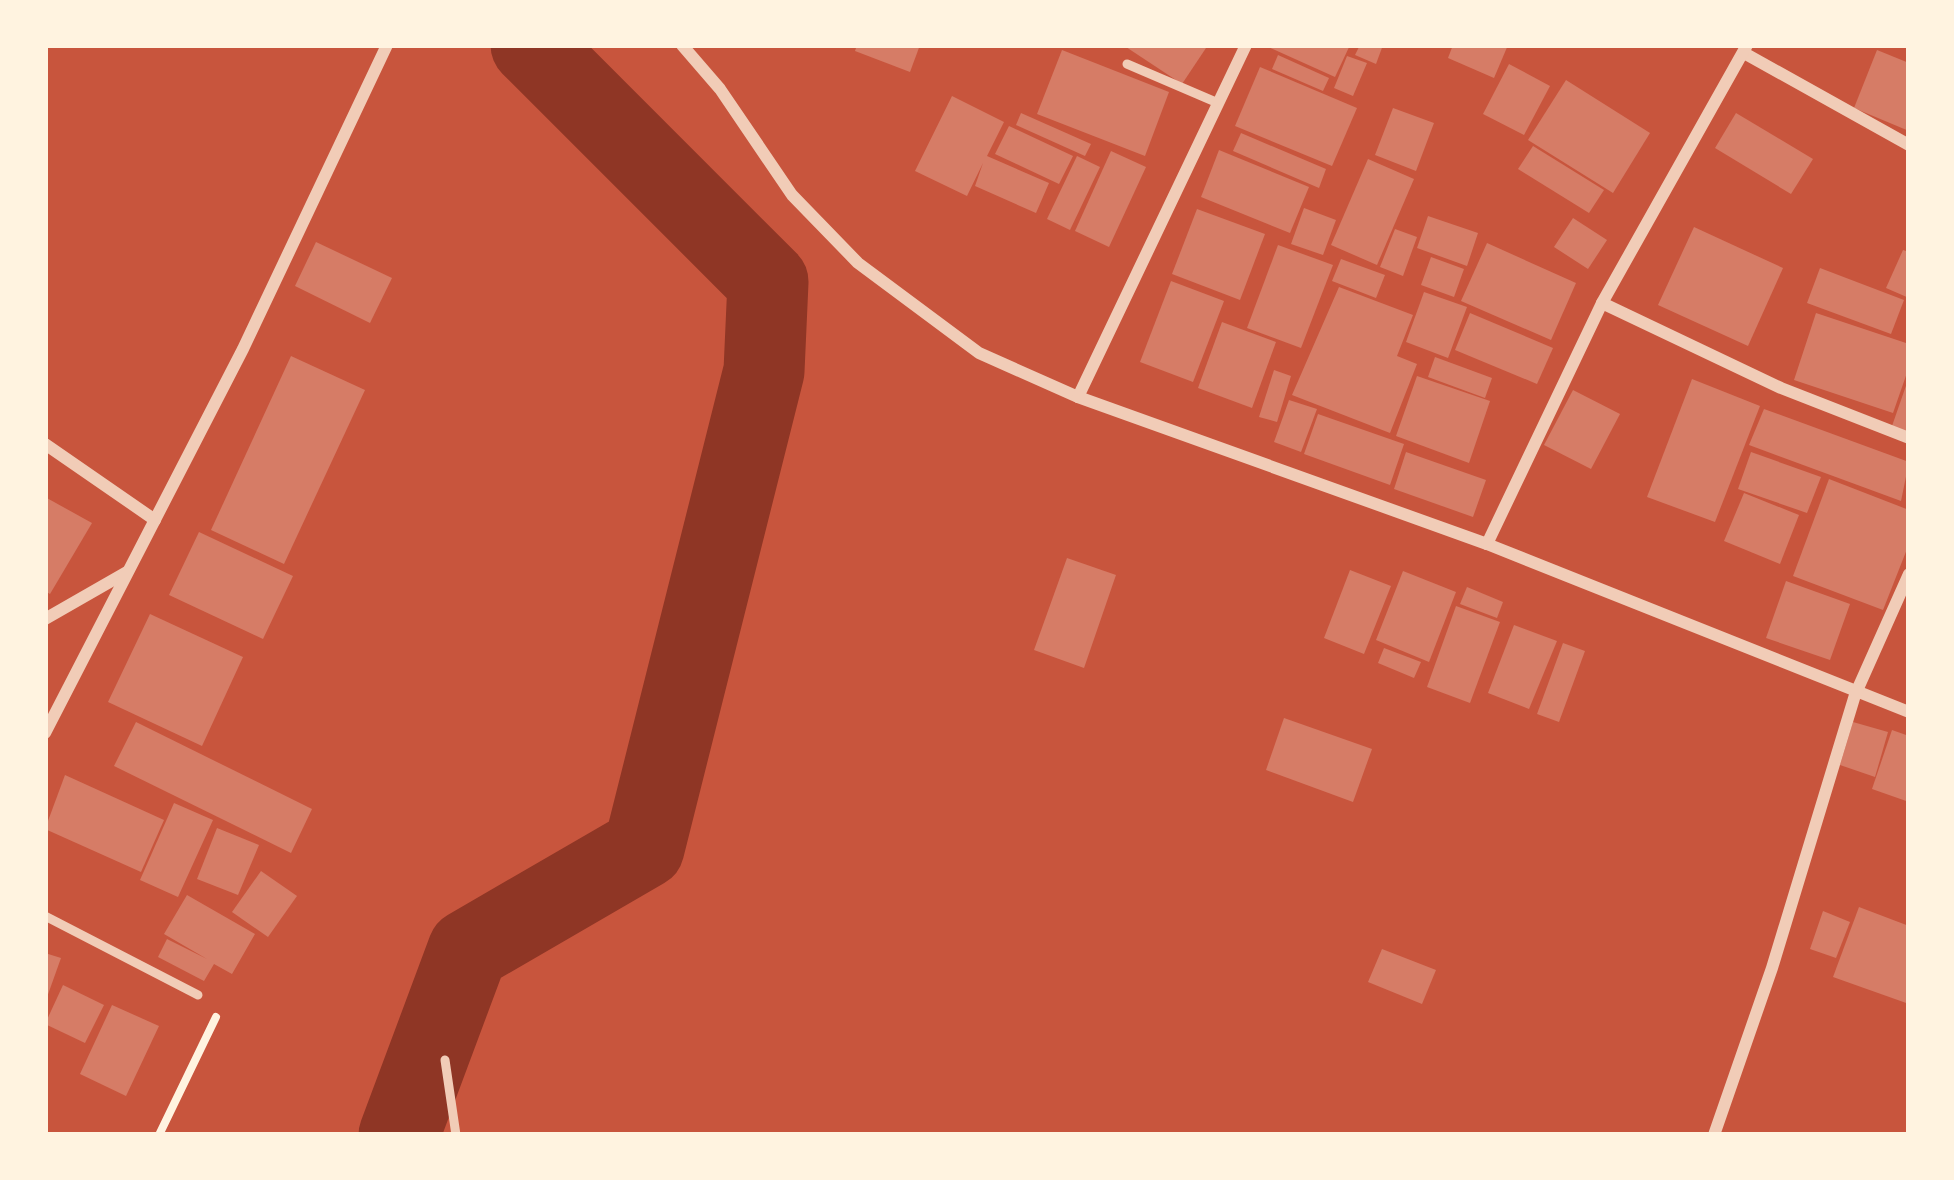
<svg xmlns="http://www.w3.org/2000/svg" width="1954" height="1180" font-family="'DejaVu Sans',sans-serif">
<rect width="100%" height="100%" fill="#c8553d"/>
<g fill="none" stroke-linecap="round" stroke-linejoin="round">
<!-- river -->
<path stroke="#8f3625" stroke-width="81" d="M 399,1135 L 468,950 L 644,848 L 764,371 L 768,282 L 531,45"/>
</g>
<!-- building -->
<g fill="#d67c66">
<path d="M 857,45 L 920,45 L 910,72 L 855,51 Z"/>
<path d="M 1123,45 L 1208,45 L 1182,84 Z"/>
<path d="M 1264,45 L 1350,45 L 1335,77 Z"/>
<path d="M 1360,45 L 1383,45 L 1376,64 L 1355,55 Z"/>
<path d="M 1453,45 L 1508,45 L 1494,78 L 1448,58 Z"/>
<path d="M 1062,50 L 1169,92 L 1145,156 L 1037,114 Z"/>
<path d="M 1877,50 L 1909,63 L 1909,131 L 1854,108 Z"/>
<path d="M 1278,55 L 1329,78 L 1323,91 L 1272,69 Z"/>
<path d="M 1347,56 L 1367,63 L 1353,96 L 1334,88 Z"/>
<path d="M 1509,64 L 1550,86 L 1524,135 L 1483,114 Z"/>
<path d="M 1260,67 L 1357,108 L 1332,166 L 1235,126 Z"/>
<path d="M 1566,80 L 1650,133 L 1613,193 L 1528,140 Z"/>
<path d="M 952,96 L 1004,122 L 987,156 L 1049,183 L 1036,213 L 975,186 L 983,163 L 967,196 L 915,171 Z"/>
<path d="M 1393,108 L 1434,123 L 1416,171 L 1375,155 Z"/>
<path d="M 1021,113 L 1091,144 L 1085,156 L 1016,125 Z"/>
<path d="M 1736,113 L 1813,159 L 1791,194 L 1715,148 Z"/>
<path d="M 1009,126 L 1073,156 L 1059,184 L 995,154 Z"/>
<path d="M 1241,133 L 1326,169 L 1319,188 L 1233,151 Z"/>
<path d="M 1533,146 L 1604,190 L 1589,213 L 1518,169 Z"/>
<path d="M 1219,150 L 1309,187 L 1290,233 L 1201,197 Z"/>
<path d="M 1111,151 L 1146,167 L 1109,247 L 1075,231 Z"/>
<path d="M 1077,156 L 1100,167 L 1070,230 L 1047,219 Z"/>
<path d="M 1368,159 L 1414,179 L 1377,265 L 1331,245 Z"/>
<path d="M 1304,208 L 1336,220 L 1323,255 L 1291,244 Z"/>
<path d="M 1197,209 L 1265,234 L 1240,300 L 1172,274 Z"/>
<path d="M 1428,216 L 1478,233 L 1467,266 L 1417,248 Z"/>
<path d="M 1573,218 L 1607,240 L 1588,269 L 1554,247 Z"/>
<path d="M 1694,227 L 1783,268 L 1748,346 L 1658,305 Z"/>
<path d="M 1395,229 L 1417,237 L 1403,276 L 1380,267 Z"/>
<path d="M 316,242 L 392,278 L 370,323 L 295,286 Z"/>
<path d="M 1487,243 L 1576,283 L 1551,340 L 1461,301 Z"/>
<path d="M 1278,245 L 1333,265 L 1301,348 L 1247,328 Z"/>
<path d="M 1903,250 L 1909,252 L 1909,298 L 1886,288 Z"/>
<path d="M 1431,257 L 1464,269 L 1454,297 L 1421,285 Z"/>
<path d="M 1341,259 L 1385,275 L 1376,298 L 1332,281 Z"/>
<path d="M 1820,268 L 1904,300 L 1891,334 L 1807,303 Z"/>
<path d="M 1171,281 L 1224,301 L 1193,382 L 1140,362 Z"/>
<path d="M 1339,287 L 1413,315 L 1397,356 L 1417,364 L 1390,433 L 1292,395 Z"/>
<path d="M 1424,292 L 1467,307 L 1448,358 L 1406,342 Z"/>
<path d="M 1470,313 L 1553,348 L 1537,384 L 1455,350 Z"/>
<path d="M 1816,313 L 1909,344 L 1909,367 L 1893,413 L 1794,380 Z"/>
<path d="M 1222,322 L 1276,342 L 1252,408 L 1198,388 Z"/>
<path d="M 291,356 L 365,390 L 284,564 L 211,530 Z"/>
<path d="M 1435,357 L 1492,378 L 1485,398 L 1428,377 Z"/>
<path d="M 1274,370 L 1291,376 L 1277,422 L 1259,417 Z"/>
<path d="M 1417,376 L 1490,401 L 1469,463 L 1396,436 Z"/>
<path d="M 1692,379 L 1760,406 L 1715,522 L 1647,497 Z"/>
<path d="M 1908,380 L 1909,380 L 1909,433 L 1892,426 Z"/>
<path d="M 1573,390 L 1620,414 L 1591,469 L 1544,445 Z"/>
<path d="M 1289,400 L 1317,409 L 1301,452 L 1274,442 Z"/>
<path d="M 1764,409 L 1909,462 L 1901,501 L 1749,445 Z"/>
<path d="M 1318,414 L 1404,444 L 1390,485 L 1304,454 Z"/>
<path d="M 1406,452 L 1486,480 L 1473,517 L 1394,489 Z"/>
<path d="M 1751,452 L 1821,477 L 1807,513 L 1738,489 Z"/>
<path d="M 1829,479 L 1909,510 L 1909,544 L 1883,610 L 1793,576 Z"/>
<path d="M 1744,493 L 1799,515 L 1780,564 L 1724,541 Z"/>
<path d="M 45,497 L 92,523 L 50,594 L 45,591 Z"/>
<path d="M 199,532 L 293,576 L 263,639 L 169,595 Z"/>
<path d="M 1067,558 L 1116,575 L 1084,668 L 1034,650 Z"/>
<path d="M 1350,570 L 1391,586 L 1364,654 L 1324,638 Z"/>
<path d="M 1403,571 L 1456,592 L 1429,662 L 1376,640 Z"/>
<path d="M 1786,581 L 1850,604 L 1830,660 L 1766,638 Z"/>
<path d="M 1467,587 L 1503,602 L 1497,618 L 1460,604 Z"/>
<path d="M 1456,606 L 1500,622 L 1470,703 L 1427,687 Z"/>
<path d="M 150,614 L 243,657 L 202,746 L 108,702 Z"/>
<path d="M 1514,625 L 1557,641 L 1529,709 L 1488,693 Z"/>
<path d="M 1563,643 L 1585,651 L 1559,722 L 1537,714 Z"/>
<path d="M 1384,648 L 1421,662 L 1414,678 L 1378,663 Z"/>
<path d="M 1284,718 L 1372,749 L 1353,802 L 1266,770 Z"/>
<path d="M 136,722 L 312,809 L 291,853 L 114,766 Z"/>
<path d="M 1853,722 L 1888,732 L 1875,777 L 1840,765 Z"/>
<path d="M 1892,730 L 1909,736 L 1909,802 L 1872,789 Z"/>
<path d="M 65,775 L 164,820 L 141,872 L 45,829 Z"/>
<path d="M 174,803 L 213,820 L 178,897 L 140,880 Z"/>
<path d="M 217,828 L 259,845 L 238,895 L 197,879 Z"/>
<path d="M 261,871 L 297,896 L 268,937 L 232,912 Z"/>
<path d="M 187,895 L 255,934 L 232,974 L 214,964 L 204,981 L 158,957 L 167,939 L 207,959 L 164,934 Z"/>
<path d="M 1859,907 L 1909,926 L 1909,1004 L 1833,977 Z"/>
<path d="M 1823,911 L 1850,922 L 1836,958 L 1810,949 Z"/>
<path d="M 1382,949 L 1436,970 L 1422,1004 L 1368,982 Z"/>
<path d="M 45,953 L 61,958 L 46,1000 L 45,1000 Z"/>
<path d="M 63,985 L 104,1005 L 85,1043 L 45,1024 Z"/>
<path d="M 112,1005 L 159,1026 L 126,1096 L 80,1074 Z"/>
</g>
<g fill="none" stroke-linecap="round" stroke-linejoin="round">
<!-- path -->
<path stroke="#fff3e0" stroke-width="8" d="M 159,1135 L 216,1017"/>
<!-- service -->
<g stroke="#f1ccb7" stroke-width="9">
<path d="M 1127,64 L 1218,103"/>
<path d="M 45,916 L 198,995"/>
<path d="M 445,1060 L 456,1135"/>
</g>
<!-- minor -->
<g stroke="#f1ccb7" stroke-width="12">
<path d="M 682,45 L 720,89 L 792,195 L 858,263 L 979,353 L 1078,397 L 1487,544 L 1909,712"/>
<path d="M 1744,53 L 1909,145"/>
<path d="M 1602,303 L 1781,388 L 1909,438"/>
<path d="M 1078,397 L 1246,45"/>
<path d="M 45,444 L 155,520"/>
<path d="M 1487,544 L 1602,303 L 1747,45"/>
<path d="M 45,619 L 127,572"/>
<path d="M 45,733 L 243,349 L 387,45"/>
<path d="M 1714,1135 L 1772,968 L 1855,695 L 1909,574"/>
</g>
</g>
<!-- border -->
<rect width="1954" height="1180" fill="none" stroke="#fff3e0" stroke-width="96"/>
</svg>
